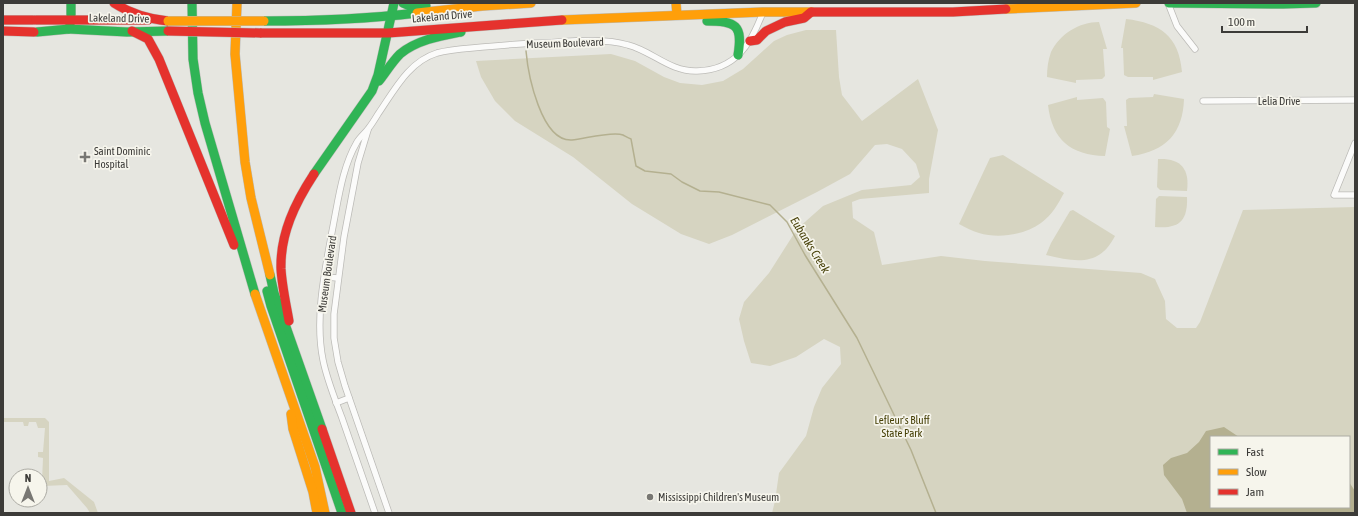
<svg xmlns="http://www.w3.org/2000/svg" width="1358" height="516" font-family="'Asap Condensed',sans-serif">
<rect width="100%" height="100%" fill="#e6e6e0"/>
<!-- green -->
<g fill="#d6d4c1" fill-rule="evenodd">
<path d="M 1126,19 C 1160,23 1179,36 1182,72 L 1153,80 L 1153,77 L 1128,77 L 1124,75 L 1123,48 L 1121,48 Z"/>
<path d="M 1099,22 L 1107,49 L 1103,49 L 1105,76 L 1102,79 L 1076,80 L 1076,83 L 1047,77 C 1047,69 1048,60 1051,52 C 1060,34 1079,22 1099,22 Z"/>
<path d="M 806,30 L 836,30 L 839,77 L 842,95 L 862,121 L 918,79 L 938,130 L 929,179 L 929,193 L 860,199 L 852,202 L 853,218 L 874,232 L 882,265 L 941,256 L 985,261 L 1141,273 L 1155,279 L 1165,301 L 1166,319 L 1177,328 L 1196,328 L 1200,322 L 1243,210 L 1355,207 L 1355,513 L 772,513 L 775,501 L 779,473 L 806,436 L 814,407 L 822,388 L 841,364 L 840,347 L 824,339 L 796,357 L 770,366 L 751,363 L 744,341 L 739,319 L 744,302 L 769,273 L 797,229 L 823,206 L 862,190 L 911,185 L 920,177 L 916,164 L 902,149 L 887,144 L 875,145 L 850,174 L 817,192 L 732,235 L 709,244 L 681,234 L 632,204 L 573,157 L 515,121 L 495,101 L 481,77 L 476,61 L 611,54 L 635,61 L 664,77 L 680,83 L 702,85 L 723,81 L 743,69 L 774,41 L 787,35 ZM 1211,437 L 1349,437 L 1349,507 L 1211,507 Z"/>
<path d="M 1154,94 L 1184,99 C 1183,133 1166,151 1132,156 L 1124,126 L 1127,126 L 1126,100 L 1129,98 L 1153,97 Z"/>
<path d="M 1077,97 L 1077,100 L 1103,98 L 1106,102 L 1107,127 L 1110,129 L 1105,156 C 1071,155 1052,140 1048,105 Z"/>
<path d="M 1003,155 L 1064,193 C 1058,204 1052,215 1041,223 C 1025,235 998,239 979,233 C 972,231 965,227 959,224 L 990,158 Z"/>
<path d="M 1158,159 C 1180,158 1190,168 1187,191 L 1160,190 L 1157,187 Z"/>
<path d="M 1159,196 L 1187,197 C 1188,221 1179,229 1155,227 L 1156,199 Z"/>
<path d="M 1073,210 L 1115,236 C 1099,267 1076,262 1046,255 L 1051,243 L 1070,211 Z"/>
<path d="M 3,418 L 45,418 L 49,422 L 49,481 L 64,478 L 94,502 L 98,513 L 90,513 L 87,508 L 67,485 L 43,486 L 40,489 L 40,483 L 42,481 L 43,458 L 38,457 L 38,452 L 43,452 L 45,428 L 38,428 L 36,422 L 29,422 L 28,426 L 24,426 L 23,422 L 3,422 Z"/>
</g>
<!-- water -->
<path fill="#b4b090" d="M 1224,427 L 1239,437 L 1211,437 L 1211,507 L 1349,507 L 1349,482 L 1355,491 L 1355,513 L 1187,513 L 1182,499 L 1164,475 L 1163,465 L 1171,458 L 1187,453 L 1199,442 L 1206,431 Z"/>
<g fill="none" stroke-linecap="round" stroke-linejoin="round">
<!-- stream -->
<path stroke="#b4b090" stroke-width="1.5" d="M 526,51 C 528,74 541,142 572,140 C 584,139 612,131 623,135 C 625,136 628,138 631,139 L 636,166 L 645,171 L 671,174 L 682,182 L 700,191 L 719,192 L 770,205 L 787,222 L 805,255 L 857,338 L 911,450 L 936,513"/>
<defs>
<g id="street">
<path d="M 1168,3 L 1177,26 L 1195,49"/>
<path d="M 1203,101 L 1355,100"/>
<path d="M 368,130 L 358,163 L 344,237 L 334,314 L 334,338 L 338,362 L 345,386 L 389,513"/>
<path d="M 1355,143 L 1334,195 L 1355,195"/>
<path d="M 325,277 L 338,278"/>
<path d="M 336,403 L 349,398"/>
<path d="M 375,513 C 364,481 353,450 342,418 C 335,399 327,380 323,360 C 314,316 326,265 334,221 C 339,195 343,166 357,142 C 360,137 365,133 368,129 C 372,124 375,119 378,114 C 394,91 408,62 437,53 C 448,50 460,49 472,48 C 493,46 515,44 537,43 C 567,42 599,37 628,45 C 652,51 670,72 697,71 C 736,70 751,44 763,12"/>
</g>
<g id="fast">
<path d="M 71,3 L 71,20 L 69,29 L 127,32 L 168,31"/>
<path d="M 192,3 L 193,59 L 198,93 L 205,123 L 255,294"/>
<path d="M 403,3 L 410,6 L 426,6"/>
<path d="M 1169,3 L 1283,4 L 1316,3"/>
<path d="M 264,21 C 315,21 366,19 417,13"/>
<path d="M 707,21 C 736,21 743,25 738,55"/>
<path d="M 37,32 L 69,29"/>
<path d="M 379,81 C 386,72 392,62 400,54 C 417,40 440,36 461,32"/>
<path d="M 314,174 L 372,91 L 378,75 L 394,3"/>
<path d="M 270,275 L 274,293 L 322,429"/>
<path d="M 267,291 L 271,306 L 342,513"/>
</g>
<g id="slow">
<path d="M 237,3 L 235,54 L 245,162 L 251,198 L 270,275"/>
<path d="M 676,3 L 677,15"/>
<path d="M 1006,9 L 1136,3"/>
<path d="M 417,13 L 482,6 L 531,3"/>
<path d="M 562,20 L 763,12 L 812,12"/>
<path d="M 255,294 L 315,467 L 325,513"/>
<path d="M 291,414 L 293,429 L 313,492 L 317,513"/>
</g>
<g id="jam">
<path d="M 114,3 C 131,14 148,19 168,21"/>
<path d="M 812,12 L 953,12 L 1006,9"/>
<path d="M 3,20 L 33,20"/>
<path d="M 36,20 L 148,20"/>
<path d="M 3,31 L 34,32"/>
<path d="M 132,31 L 148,39 L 159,59 L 234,245"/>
<path d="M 260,33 L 388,33 L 562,20"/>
<path d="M 750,41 L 757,40 L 766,31 L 785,22 L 804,18 L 811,12"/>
<path d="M 289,321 C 286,304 282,286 281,269 C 280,234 295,203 314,174"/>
<path d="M 322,429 L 351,513"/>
</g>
</defs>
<!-- street casing -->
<use href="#street" stroke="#bcbbb7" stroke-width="7"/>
<!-- fast casing -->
<use href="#fast" stroke="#bcbbb7" stroke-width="10"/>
<!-- slow casing -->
<use href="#slow" stroke="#bcbbb7" stroke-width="10"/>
<!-- jam casing -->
<use href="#jam" stroke="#bcbbb7" stroke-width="10"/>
<!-- street -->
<use href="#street" stroke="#fbfbfa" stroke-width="5.5"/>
<!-- fast -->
<use href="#fast" stroke="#30b455" stroke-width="9"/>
<!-- slow -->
<use href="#slow" stroke="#ff9f0a" stroke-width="9"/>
<!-- jam -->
<use href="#jam" stroke="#e5322d" stroke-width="9"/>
<defs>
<path id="slow-bridge" d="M 168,21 L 264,21"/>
<path id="jam-bridge" d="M 168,31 L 260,33"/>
</defs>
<!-- slow-bridge casing -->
<use href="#slow-bridge" stroke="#bcbbb7" stroke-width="10" stroke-linecap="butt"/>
<!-- jam-bridge casing -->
<use href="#jam-bridge" stroke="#bcbbb7" stroke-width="10" stroke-linecap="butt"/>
<!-- slow-bridge -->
<use href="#slow-bridge" stroke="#ff9f0a" stroke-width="9"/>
<!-- jam-bridge -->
<use href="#jam-bridge" stroke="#e5322d" stroke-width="9"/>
</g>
<!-- markers -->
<g fill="#787773" stroke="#f6f5ec" stroke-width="1.5">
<path d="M83 151h4v4h4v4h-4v4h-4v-4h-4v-4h4z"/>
<circle cx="650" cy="497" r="4"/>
</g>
<g text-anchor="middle" stroke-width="3.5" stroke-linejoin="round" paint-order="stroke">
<!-- street labels -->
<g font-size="11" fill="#3c3b38" stroke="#f6f5ec">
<text transform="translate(442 16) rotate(-5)" y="4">Lakeland Drive</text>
<text transform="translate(119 18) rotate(1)" y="4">Lakeland Drive</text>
<text transform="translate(565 43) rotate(-2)" y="4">Museum Boulevard</text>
<text x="1279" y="105">Lelia Drive</text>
<text transform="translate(327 274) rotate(-82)" y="4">Museum Boulevard</text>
</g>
<!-- poi labels -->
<g font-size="11" fill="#3c3b38" stroke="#f6f5ec" text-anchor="start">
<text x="94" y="155">Saint Dominic<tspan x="94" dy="13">Hospital</tspan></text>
<text x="658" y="501">Mississippi Children's Museum</text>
</g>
<!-- park labels -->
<g font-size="11" fill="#443e04" stroke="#f6f5ec">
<text x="902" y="424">Lefleur's Bluff<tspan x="902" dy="13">State Park</tspan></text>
</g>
<!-- water labels -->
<g font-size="12" font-style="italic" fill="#4b450e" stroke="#f6f5ec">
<text transform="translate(810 245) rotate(58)" y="4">Eubanks Creek</text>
</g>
</g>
<!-- border -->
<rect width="1358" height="516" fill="none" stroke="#3c3b38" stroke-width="8"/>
<!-- legend -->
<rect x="1210" y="436" width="140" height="72" fill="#f6f5ec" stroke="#acaba4"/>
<rect x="1218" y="449" width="20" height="6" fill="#30b455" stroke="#acaba4"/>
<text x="1246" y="456" font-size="12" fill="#3c3b38">Fast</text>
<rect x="1218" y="469" width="20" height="6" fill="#ff9f0a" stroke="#acaba4"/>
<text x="1246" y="476" font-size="12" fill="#3c3b38">Slow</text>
<rect x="1218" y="489" width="20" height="6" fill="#e5322d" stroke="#acaba4"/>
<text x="1246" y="496" font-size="12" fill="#3c3b38">Jam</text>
<!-- north arrow -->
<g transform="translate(28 488)"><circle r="19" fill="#f6f5ec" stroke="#acaba4"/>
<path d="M0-3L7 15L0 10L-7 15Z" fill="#787773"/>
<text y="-6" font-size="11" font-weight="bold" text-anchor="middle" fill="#3c3b38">N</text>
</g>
<!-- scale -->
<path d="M1222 26v6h85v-6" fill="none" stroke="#3c3b38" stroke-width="2"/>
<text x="1228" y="26" font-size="12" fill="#3c3b38" stroke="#f6f5ec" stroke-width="3" paint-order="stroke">100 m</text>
</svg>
